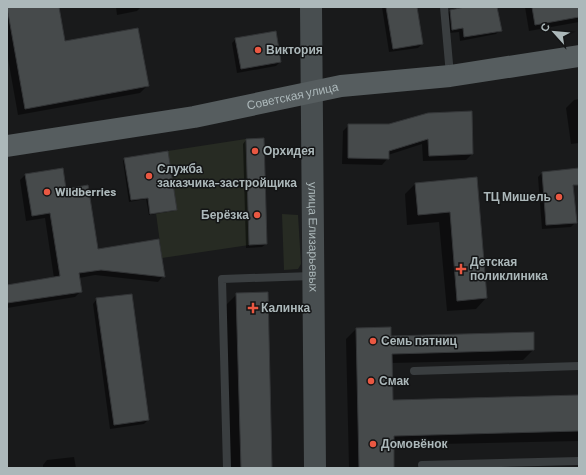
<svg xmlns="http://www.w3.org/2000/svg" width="586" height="475" font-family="Barlow,sans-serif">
<rect width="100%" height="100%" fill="#191a1b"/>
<!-- green -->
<g fill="#272b23">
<path d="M 246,139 L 249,245 L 162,258 L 156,213 L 168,151 Z"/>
<path d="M 282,214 L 298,215 L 301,264 L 298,269 L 284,270 Z"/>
</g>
<!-- shadow -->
<g fill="#0007">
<path d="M 7,7 L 58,7 L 64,42 L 147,86 L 140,93 L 18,115 L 7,53 Z"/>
<path d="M 116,7 L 141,7 L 137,11 L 117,15 Z"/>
<path d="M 382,7 L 416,7 L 422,44 L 418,48 L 389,52 Z"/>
<path d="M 455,7 L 496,7 L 500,30 L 496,34 L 460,41 L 459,32 L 449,33 L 446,15 L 450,10 L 455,10 Z"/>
<path d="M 525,7 L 579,7 L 579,22 L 529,31 Z"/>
<path d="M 236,39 L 280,62 L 276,66 L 237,73 L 232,43 Z"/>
<path d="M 579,99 L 579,143 L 571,144 L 566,108 L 574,100 Z"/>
<path d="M 349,125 L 389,125 L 472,154 L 466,160 L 423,161 L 422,144 L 388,155 L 388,158 L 382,165 L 342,164 L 343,131 Z"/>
<path d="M 246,140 L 266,244 L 262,247 L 246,248 L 243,144 Z"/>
<path d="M 125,159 L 175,209 L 174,211 L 149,215 L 146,199 L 129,202 L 123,161 Z"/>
<path d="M 571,170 L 576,222 L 571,227 L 542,229 L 538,177 L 542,173 Z"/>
<path d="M 26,174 L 65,190 L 97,250 L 163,276 L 158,282 L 95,275 L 79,278 L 81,291 L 75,297 L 7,308 L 7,286 L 54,278 L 45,218 L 26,221 L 20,180 Z"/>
<path d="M 476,178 L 486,298 L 476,309 L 447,311 L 439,222 L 407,225 L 405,194 L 415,184 Z"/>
<path d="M 237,294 L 271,468 L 230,468 L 226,305 Z"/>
<path d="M 97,299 L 148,420 L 144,424 L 110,429 L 93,304 Z"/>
<path d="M 390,328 L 390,337 L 533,350 L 523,360 L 391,363 L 392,401 L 579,396 L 579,441 L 393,445 L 394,468 L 349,468 L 346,339 L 356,329 Z"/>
<path d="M 74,457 L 76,468 L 43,468 L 43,465 L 47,460 Z"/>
</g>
<!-- building -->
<g fill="#464a4b" stroke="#333537">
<path d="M 7,7 L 59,7 L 65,41 L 138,28 L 149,86 L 25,109 Z"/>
<path d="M 386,7 L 417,7 L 423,44 L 393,49 Z"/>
<path d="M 465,7 L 497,7 L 502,31 L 464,37 L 463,28 L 452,30 L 450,10 Z"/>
<path d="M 532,7 L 579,7 L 579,17 L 535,25 Z"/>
<path d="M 276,31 L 281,62 L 241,69 L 235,38 Z"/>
<path d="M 472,111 L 473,154 L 429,156 L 428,139 L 389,151 L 389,159 L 348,158 L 348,124 L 389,124 L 428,113 Z"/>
<path d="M 264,138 L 267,244 L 249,245 L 246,139 Z"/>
<path d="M 168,151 L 177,210 L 150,214 L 148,198 L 131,200 L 124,158 Z"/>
<path d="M 63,168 L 66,189 L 88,185 L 98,249 L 159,239 L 165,277 L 101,270 L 79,273 L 82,292 L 7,303 L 7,285 L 60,276 L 50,213 L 32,216 L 25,174 Z"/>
<path d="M 579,168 L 579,185 L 573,185 L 577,223 L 546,225 L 542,172 Z"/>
<path d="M 477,177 L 487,298 L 457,301 L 450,212 L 418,215 L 415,183 Z"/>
<path d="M 268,292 L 272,468 L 241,468 L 236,293 Z"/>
<path d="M 132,294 L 149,420 L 114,425 L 96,298 Z"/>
<path d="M 391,327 L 391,336 L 534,332 L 534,350 L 392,354 L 393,400 L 579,395 L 579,431 L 394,436 L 394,468 L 359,468 L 356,328 Z"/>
</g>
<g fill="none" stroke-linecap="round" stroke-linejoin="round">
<!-- lane -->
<g stroke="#3a3e40" stroke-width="8">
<path d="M 444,7 L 450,75"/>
<path d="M 414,371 L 579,366"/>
<path d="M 422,465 L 579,461"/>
<path d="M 227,468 L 222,279 L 312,276"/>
</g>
<!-- secondary -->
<path stroke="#484e50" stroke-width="22" id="s1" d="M 311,7 L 315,468"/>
<!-- primary -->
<path stroke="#565d5f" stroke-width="22" id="s2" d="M 7,146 L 194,117 L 341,86 L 450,76 L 579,56"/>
</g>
<!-- markers -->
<g fill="#ea5842" stroke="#141516" stroke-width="1.5">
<circle cx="258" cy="50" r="4"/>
<circle cx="255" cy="151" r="4"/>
<circle cx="149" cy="176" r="4"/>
<circle cx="47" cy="192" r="4"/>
<circle cx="559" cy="197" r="4"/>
<circle cx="257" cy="215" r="4"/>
<path d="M459 263h4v4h4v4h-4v4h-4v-4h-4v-4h4z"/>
<path d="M251 302h4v4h4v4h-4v4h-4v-4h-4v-4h4z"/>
<circle cx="373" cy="341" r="4"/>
<circle cx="371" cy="381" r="4"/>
<circle cx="373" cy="444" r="4"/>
</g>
<g text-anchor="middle" stroke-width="3" stroke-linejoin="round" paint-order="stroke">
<!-- poi labels -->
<g font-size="12" font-weight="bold" fill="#acb8ba" stroke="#141516" text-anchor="start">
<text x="266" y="54">Виктория</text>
<text x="263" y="155">Орхидея</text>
<text x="157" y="173">Служба<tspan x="157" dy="14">заказчика-застройщика</tspan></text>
<text x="55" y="196">Wildberries</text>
<text x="551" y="201" text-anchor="end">ТЦ Мишель</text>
<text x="249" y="219" text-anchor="end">Берёзка</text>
<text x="470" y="266">Детская<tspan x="470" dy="14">поликлиника</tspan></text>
<text x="261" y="312">Калинка</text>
<text x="381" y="345">Семь пятниц</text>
<text x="379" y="385">Смак</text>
<text x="381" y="448">Домовёнок</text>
</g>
<!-- street labels -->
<g font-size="12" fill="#acb8ba" stroke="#141516">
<text dy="4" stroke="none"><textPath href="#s2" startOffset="290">Советская улица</textPath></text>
<text dy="4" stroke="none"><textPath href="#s1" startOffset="230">улица Елизарьевых</textPath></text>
</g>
</g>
<!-- border -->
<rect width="586" height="475" fill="none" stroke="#acb8ba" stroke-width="16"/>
<!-- north arrow -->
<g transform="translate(554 32) rotate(297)" stroke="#141516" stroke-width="3" paint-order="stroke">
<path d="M0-3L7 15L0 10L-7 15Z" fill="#acb8ba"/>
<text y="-6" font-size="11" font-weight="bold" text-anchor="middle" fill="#acb8ba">С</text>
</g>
</svg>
